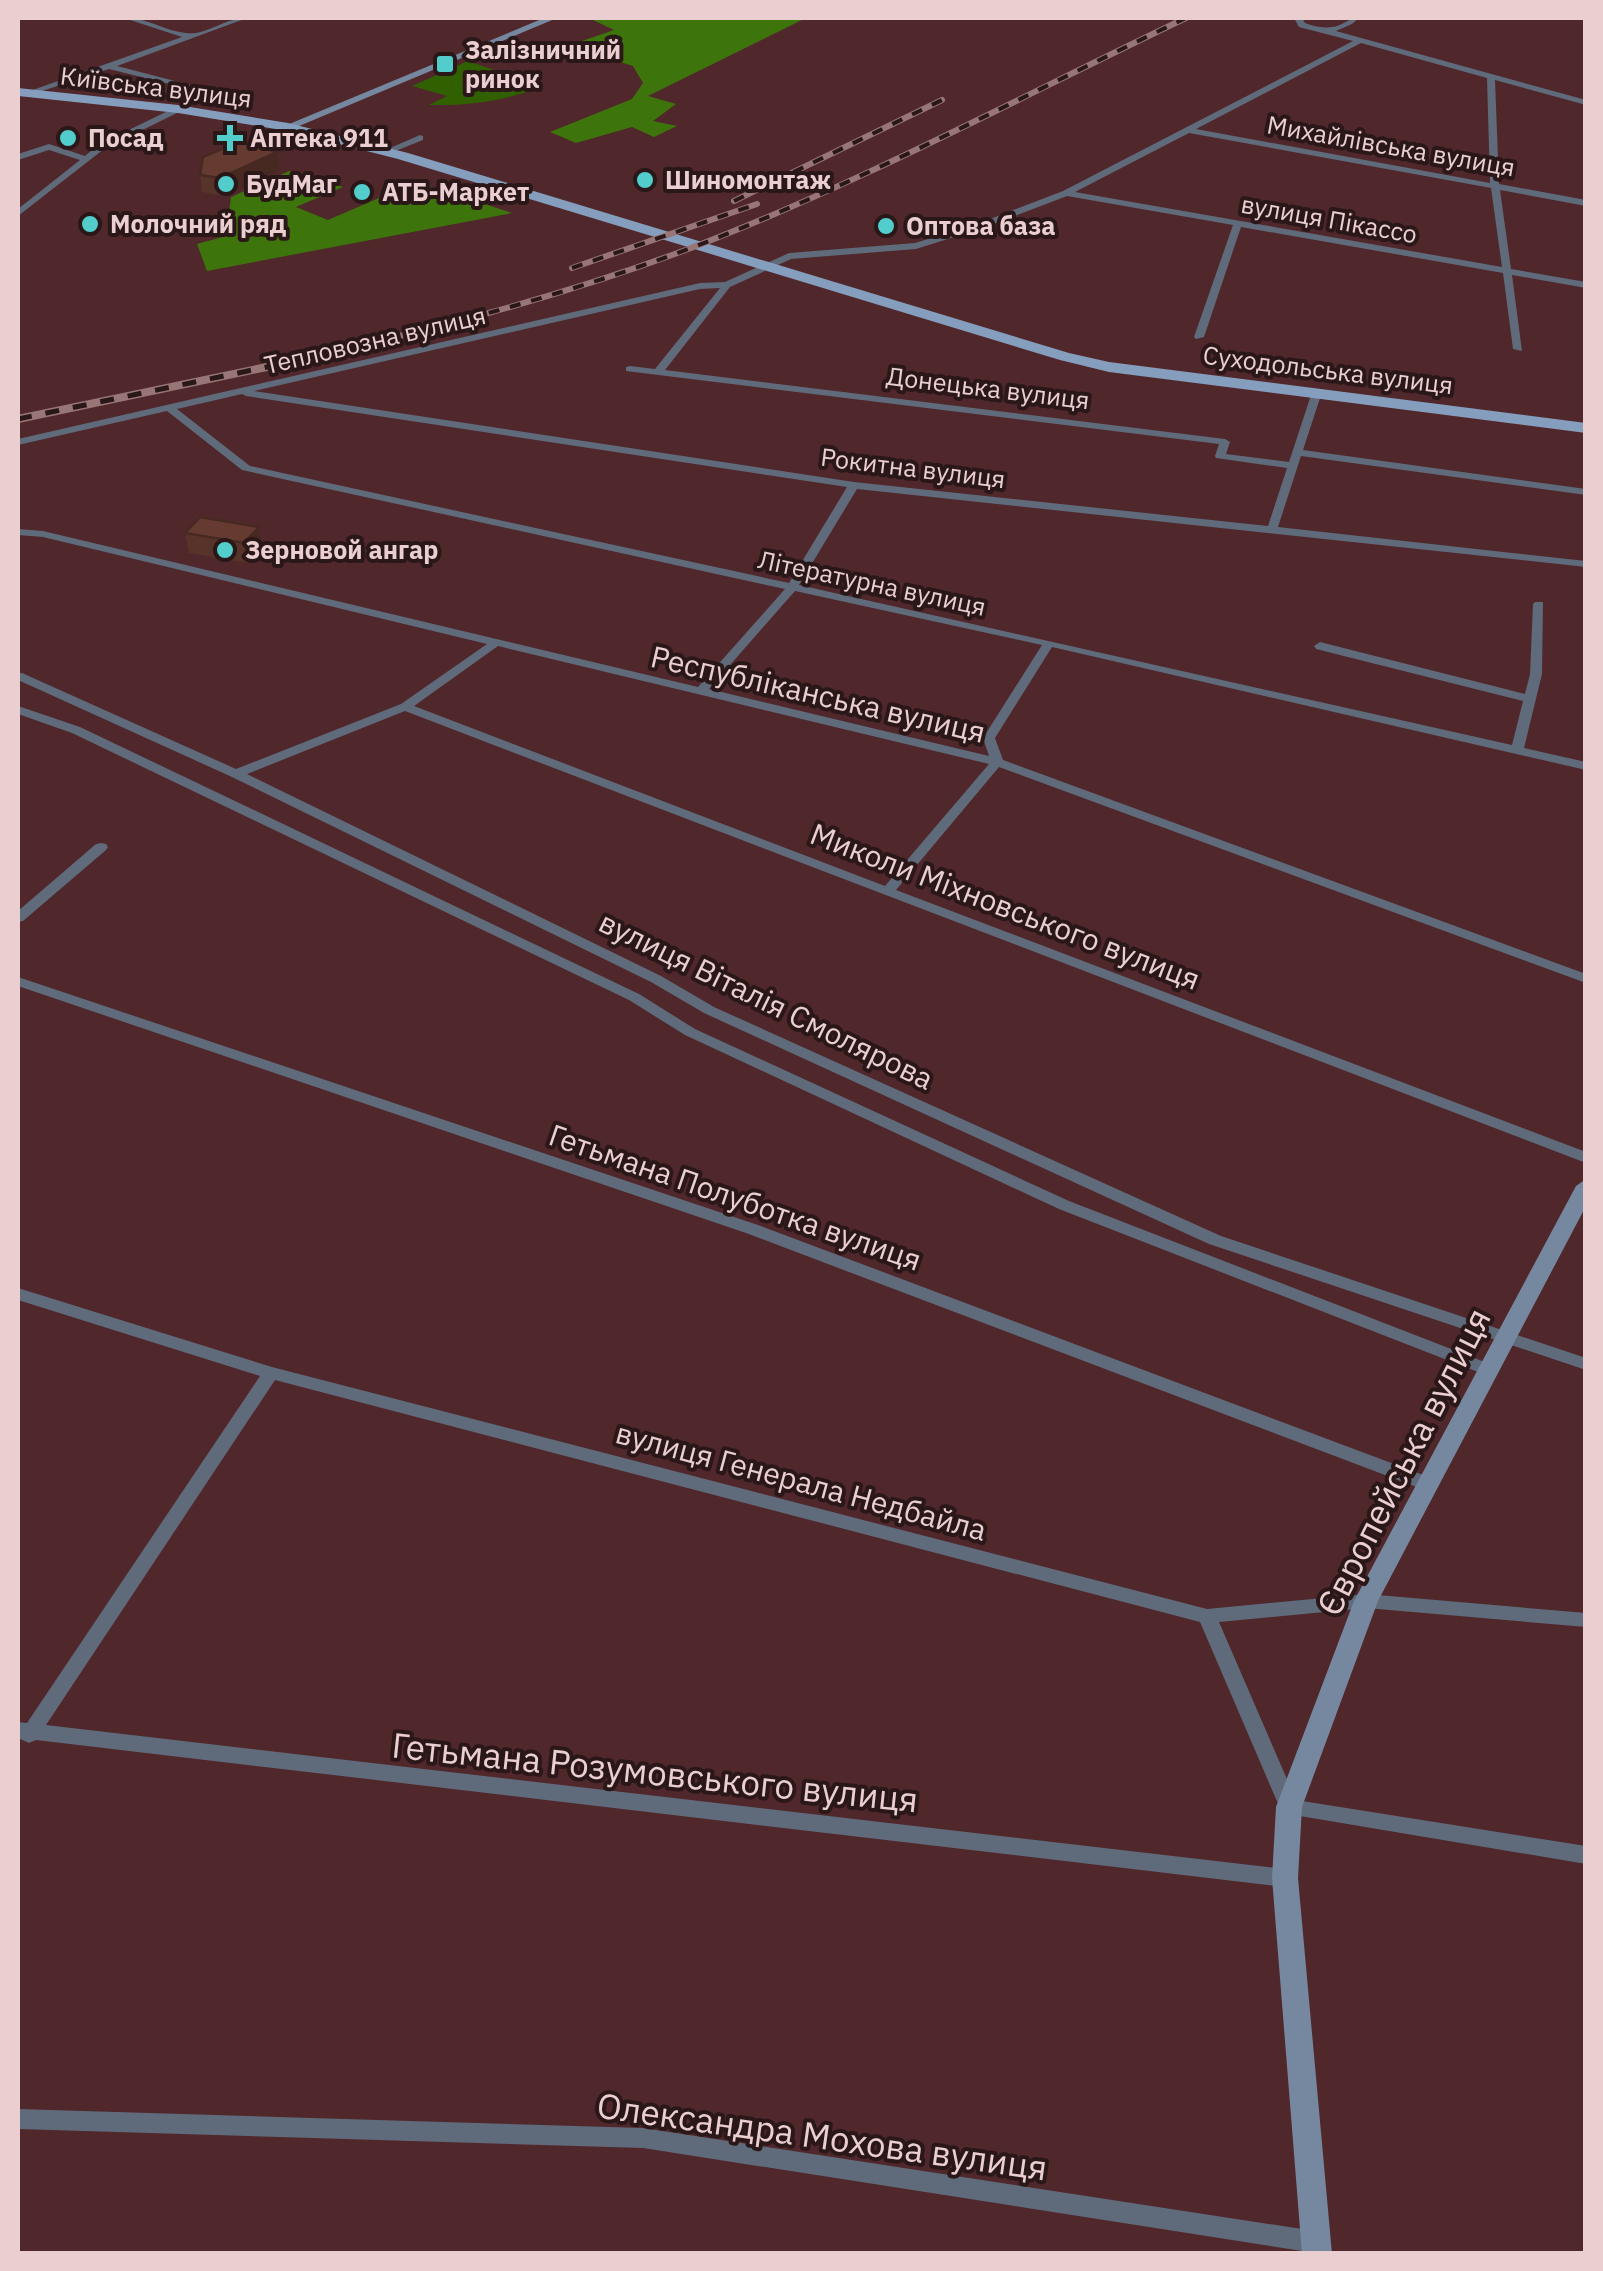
<svg xmlns="http://www.w3.org/2000/svg" width="1603" height="2271" font-family="'IBM Plex Sans',sans-serif">
<rect width="100%" height="100%" fill="#50272b"/>
<!-- green -->
<path fill="#316001" d="M 468,61 L 543,87 C 505,100 470,106 429,105 L 447,96 L 412,86 Z"/>
<!-- forest -->
<g fill="#3e740c">
<path d="M 601,18 L 806,18 L 648,96 L 676,104 L 653,121 L 677,126 L 654,137 L 632,127 L 576,143 L 550,132 L 632,99 L 643,83 L 633,66 L 591,53 L 579,42 L 614,30 L 593,20 Z"/>
<path d="M 289,171 L 343,187 L 296,207 L 328,220 L 416,182 L 512,213 L 207,271 L 197,244 L 226,236 L 231,197 Z"/>
</g>
<g fill="none" stroke-linecap="round" stroke-linejoin="round">
<!-- street -->
<g fill="#5f6a7a" fill-rule="evenodd">
<path d="M 124,18 C 146,17 165,31 186,33 C 206,36 226,17 247,18 L 117,66 L 202,88 L 202,92 L 109,69 L 27,96 L 27,92 L 182,37 Z"/>
<path d="M 1294,18 L 1302,18 L 1305,23 C 1315,27 1326,29 1337,26 C 1346,23 1349,18 1359,18 L 1352,24 L 1336,31 L 1586,100 L 1586,105 L 1495,80 L 1499,184 L 1586,200 L 1586,206 L 1500,190 L 1511,269 L 1586,282 L 1586,288 L 1512,275 L 1522,351 L 1513,349 L 1503,273 L 1241,227 L 1204,337 L 1196,339 L 1194,337 L 1233,225 L 1067,196 L 986,227 L 916,249 L 791,259 L 730,287 L 665,370 L 1225,439 L 1230,442 L 1226,454 L 1289,462 L 1311,395 L 1316,392 L 1321,395 L 1303,450 L 1586,489 L 1586,495 L 1301,456 L 1278,527 L 1586,561 L 1586,567 L 857,489 L 799,585 L 1512,745 L 1523,701 L 1316,649 L 1314,646 L 1320,642 L 1525,694 L 1530,674 L 1533,604 L 1535,602 L 1543,602 L 1542,674 L 1524,748 L 1586,762 L 1586,770 L 1052,647 L 995,738 L 1003,760 L 1586,974 L 1586,983 L 999,767 L 896,890 L 1586,1152 L 1586,1163 L 405,711 L 247,774 L 661,976 L 714,1007 L 1221,1236 L 1586,1358 L 1586,1370 L 1209,1244 L 704,1013 L 651,982 L 232,777 L 18,680 L 18,673 L 22,673 L 236,769 L 401,704 L 487,644 L 43,537 L 18,535 L 18,529 L 43,531 L 698,687 L 785,589 L 242,470 L 167,411 L 18,445 L 18,439 L 700,283 L 725,282 L 789,253 L 915,243 L 980,223 L 1063,191 L 1353,41 L 1299,27 ZM 1361,43 L 1487,78 L 1490,183 L 1196,129 ZM 1189,133 L 1491,188 L 1502,267 L 1075,192 ZM 720,288 L 655,369 L 630,366 L 626,367 L 626,371 L 1219,444 L 1215,456 L 1216,458 L 1287,468 L 1268,526 L 854,482 L 254,391 L 700,289 ZM 242,394 L 246,396 L 847,487 L 789,583 L 250,466 L 177,409 ZM 795,591 L 1042,645 L 983,738 L 989,756 L 709,689 ZM 498,646 L 989,764 L 885,886 L 414,706 Z"/>
<path d="M 178,106 L 181,107 L 181,111 L 104,149 L 18,216 L 18,209 L 80,160 L 49,150 L 18,160 L 18,154 L 49,144 L 85,156 L 98,145 Z"/>
<path d="M 420,135 L 423,136 L 423,140 L 388,154 L 381,152 Z"/>
<path d="M 18,706 L 80,727 L 639,994 L 695,1029 L 1069,1201 L 1495,1366 L 1497,1370 L 1495,1374 L 1483,1374 L 1059,1209 L 685,1035 L 629,1000 L 72,733 L 18,714 Z"/>
<path d="M 101,843 L 106,844 L 108,847 L 106,850 L 23,921 L 18,922 L 18,911 L 96,844 Z"/>
<path d="M 18,977 L 758,1225 L 1434,1479 L 1437,1484 L 1434,1489 L 1428,1491 L 1422,1489 L 746,1233 L 18,986 Z"/>
<path d="M 18,1288 L 272,1367 L 1207,1609 L 1366,1594 L 1586,1613 L 1586,1627 L 1366,1608 L 1219,1622 L 1296,1800 L 1586,1846 L 1586,1864 L 1282,1813 L 1200,1622 L 275,1380 L 46,1725 L 1285,1869 L 1292,1872 L 1295,1878 L 1292,1884 L 1285,1887 L 36,1740 L 29,1743 L 18,1738 L 18,1722 L 27,1723 L 260,1376 L 18,1300 Z"/>
<path d="M 18,2109 L 643,2128 L 1315,2231 L 1323,2234 L 1326,2242 L 1323,2250 L 1315,2253 L 643,2148 L 18,2129 Z"/>
</g>
<!-- secondary -->
<g fill="#75889f" fill-rule="evenodd">
<path d="M 544,18 L 557,18 L 292,129 L 282,127 Z"/>
<path d="M 1586,1179 L 1586,1206 L 1378,1601 L 1302,1807 L 1298,1878 L 1332,2254 L 1302,2254 L 1272,1878 L 1276,1807 L 1354,1601 L 1576,1186 Z"/>
</g>
<!-- primary -->
<path fill="#869ebd" fill-rule="evenodd" d="M 18,88 L 178,105 L 288,123 L 408,153 L 1069,353 L 1109,362 L 1586,423 L 1586,433 L 1109,372 L 1060,360 L 398,159 L 288,131 L 178,113 L 18,96 Z"/>
<defs>
<g id="rail-far1">
<path d="M 734,201 L 942,100"/>
<path d="M 572,268 L 757,204"/>
<path d="M 275,365 C 416,334 555,299 691,248 C 861,183 1022,96 1186,18"/>
</g>
<path id="rail" d="M 18,419 L 286,363"/>
</defs>
<!-- rail-far1 casing -->
<use href="#rail-far1" stroke="#987678" stroke-width="6"/>
<!-- rail casing -->
<use href="#rail" stroke="#987678" stroke-width="8"/>
<!-- rail-far1 -->
<use href="#rail-far1" stroke="#2a1718" stroke-width="4" stroke-dasharray="11" stroke-linecap="butt"/>
<!-- rail -->
<use href="#rail" stroke="#2a1718" stroke-width="5" stroke-dasharray="14" stroke-linecap="butt"/>
</g>
<!-- wall -->
<g fill="#57332a">
<path d="M 280,170 L 223,196 L 202,192 L 200,175 Z"/>
<path d="M 259,527 L 262,547 L 247,563 L 189,553 L 185,533 Z"/>
</g>
<!-- shaded-wall -->
<g fill="#472922">
<path d="M 277,152 L 280,170 L 223,196 L 220,178 Z"/>
<path d="M 259,527 L 262,547 L 247,563 L 244,543 Z"/>
</g>
<!-- building -->
<g fill="#653b31" stroke="#472922" stroke-width="2.5">
<path d="M 241,141 L 277,152 L 220,178 L 200,175 L 203,157 Z"/>
<path d="M 200,517 L 259,527 L 244,543 L 185,533 Z"/>
</g>
<!-- markers -->
<g fill="#52cdcc" stroke="#2a1718" stroke-width="4">
<rect x="435" y="54" width="20" height="20" rx="5"/>
<circle cx="68" cy="138" r="10"/>
<path d="M225 123h10v10h10v10h-10v10h-10v-10h-10v-10h10z"/>
<circle cx="645" cy="180" r="10"/>
<circle cx="226" cy="184" r="10"/>
<circle cx="362" cy="192" r="10"/>
<circle cx="90" cy="224" r="10"/>
<circle cx="886" cy="226" r="10"/>
<circle cx="225" cy="550" r="10"/>
</g>
<g text-anchor="middle" stroke-width="8" stroke-linejoin="round" paint-order="stroke">
<!-- far-poi labels -->
<g font-size="25" font-weight="bold" fill="#ebcfd0" stroke="#2a1718" text-anchor="start">
<text x="465" y="59">Залізничний<tspan x="465" dy="29">ринок</tspan></text>
<text x="88" y="147">Посад</text>
<text x="250" y="147">Аптека 911</text>
<text x="665" y="189">Шиномонтаж</text>
<text x="246" y="193">БудМаг</text>
<text x="382" y="201">АТБ-Маркет</text>
<text x="110" y="233">Молочний ряд</text>
<text x="906" y="235">Оптова база</text>
<text x="245" y="559">Зерновой ангар</text>
</g>
<!-- far-street labels -->
<g font-size="25" fill="#ebcfd0" stroke="#2a1718">
<text transform="translate(156 87) rotate(7)" y="9">Київська вулиця</text>
<text transform="translate(1391 146) rotate(10)" y="9">Михайлівська вулиця</text>
<text transform="translate(1329 219) rotate(10)" y="9">вулиця Пікассо</text>
<text transform="translate(375 340) rotate(-13)" y="9">Тепловозна вулиця</text>
<text transform="translate(1328 370) rotate(7)" y="9">Суходольська вулиця</text>
<text transform="translate(988 388) rotate(7)" y="9">Донецька вулиця</text>
<text transform="translate(913 468) rotate(7)" y="9">Рокитна вулиця</text>
<text transform="translate(872 583) rotate(12)" y="9">Літературна вулиця</text>
</g>
<!-- street labels -->
<g font-size="30" fill="#ebcfd0" stroke="#2a1718">
<text transform="translate(818 695) rotate(13)" y="10">Республіканська вулиця</text>
<text transform="translate(1005 907) rotate(21)" y="10">Миколи Міхновського вулиця</text>
<text transform="translate(766 1001) rotate(26)" y="10">вулиця Віталія Смолярова</text>
<text transform="translate(735 1198) rotate(19)" y="10">Гетьмана Полуботка вулиця</text>
<text transform="translate(801 1482) rotate(15)" y="10">вулиця Генерала Недбайла</text>
</g>
<!-- near-street labels -->
<g font-size="35" fill="#ebcfd0" stroke="#2a1718">
<text transform="translate(1404 1462) rotate(-63)" y="12">Європейська вулиця</text>
<text transform="translate(655 1773) rotate(6)" y="12">Гетьмана Розумовського вулиця</text>
<text transform="translate(822 2137) rotate(8)" y="12">Олександра Мохова вулиця</text>
</g>
</g>
<!-- border -->
<rect width="1603" height="2271" fill="none" stroke="#ebcfd0" stroke-width="40"/>
</svg>
